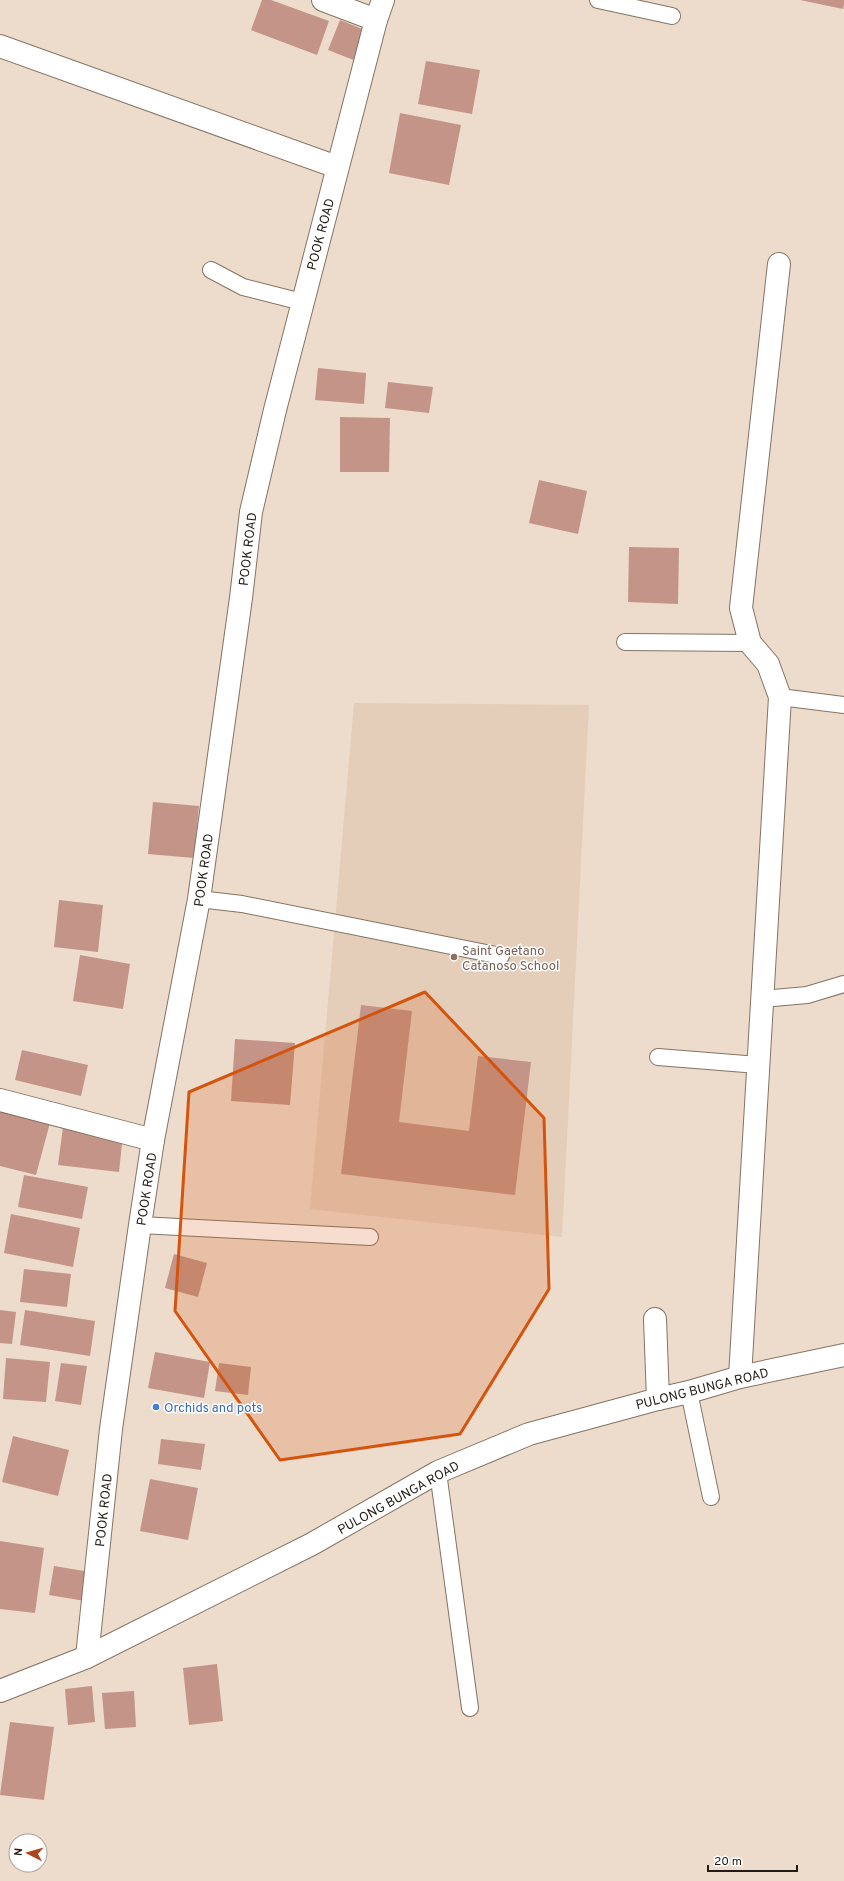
<svg xmlns="http://www.w3.org/2000/svg" width="844" height="1881" font-family="Overpass,sans-serif">
<rect width="100%" height="100%" fill="#eddbcb"/>
<!-- built -->
<path fill="#e5ceb9" d="M 354,703 L 589,705 L 562,1237 L 310,1209 Z"/>
<!-- building -->
<g fill="#c49488">
<path d="M 262,0 L 271,0 L 329,21 L 317,55 L 251,30 Z"/>
<path d="M 800,0 L 844,0 L 844,4 L 843,9 Z"/>
<path d="M 340,20 L 367,31 L 356,61 L 328,50 Z"/>
<path d="M 426,61 L 480,70 L 472,114 L 418,104 Z"/>
<path d="M 400,113 L 461,125 L 449,185 L 389,173 Z"/>
<path d="M 318,368 L 366,373 L 364,404 L 315,400 Z"/>
<path d="M 388,382 L 433,387 L 429,413 L 385,408 Z"/>
<path d="M 340,417 L 390,418 L 389,472 L 340,472 Z"/>
<path d="M 539,480 L 587,491 L 578,534 L 529,523 Z"/>
<path d="M 629,547 L 679,548 L 678,604 L 628,602 Z"/>
<path d="M 153,802 L 199,806 L 194,858 L 148,854 Z"/>
<path d="M 59,900 L 103,905 L 98,952 L 54,947 Z"/>
<path d="M 80,955 L 130,964 L 123,1009 L 73,1001 Z"/>
<path d="M 361,1005 L 412,1011 L 399,1122 L 469,1131 L 478,1056 L 531,1062 L 515,1195 L 341,1174 Z"/>
<path d="M 235,1039 L 295,1043 L 290,1105 L 231,1101 Z"/>
<path d="M 22,1050 L 88,1065 L 81,1096 L 15,1080 Z"/>
<path d="M 0,1105 L 51,1119 L 36,1175 L 0,1166 Z"/>
<path d="M 63,1127 L 123,1134 L 119,1172 L 58,1165 Z"/>
<path d="M 24,1175 L 88,1187 L 82,1219 L 18,1207 Z"/>
<path d="M 11,1214 L 80,1228 L 73,1267 L 4,1253 Z"/>
<path d="M 174,1254 L 207,1263 L 198,1297 L 165,1288 Z"/>
<path d="M 24,1269 L 71,1274 L 67,1307 L 20,1302 Z"/>
<path d="M 0,1310 L 16,1312 L 12,1344 L 0,1343 Z"/>
<path d="M 25,1310 L 95,1321 L 90,1356 L 20,1345 Z"/>
<path d="M 155,1352 L 210,1362 L 204,1398 L 148,1388 Z"/>
<path d="M 6,1358 L 50,1362 L 46,1402 L 3,1399 Z"/>
<path d="M 61,1363 L 87,1366 L 81,1405 L 55,1401 Z"/>
<path d="M 219,1363 L 251,1367 L 248,1395 L 215,1391 Z"/>
<path d="M 13,1436 L 69,1450 L 58,1496 L 2,1482 Z"/>
<path d="M 161,1439 L 205,1444 L 201,1470 L 158,1464 Z"/>
<path d="M 150,1479 L 198,1488 L 188,1540 L 140,1531 Z"/>
<path d="M 0,1541 L 44,1548 L 35,1613 L 0,1609 Z"/>
<path d="M 54,1566 L 90,1572 L 85,1601 L 49,1595 Z"/>
<path d="M 217,1664 L 223,1721 L 189,1725 L 183,1668 Z"/>
<path d="M 92,1686 L 95,1722 L 68,1725 L 65,1689 Z"/>
<path d="M 134,1691 L 136,1727 L 105,1729 L 102,1693 Z"/>
<path d="M 10,1722 L 54,1727 L 44,1800 L 0,1795 Z"/>
</g>
<g fill="none" stroke-linecap="round" stroke-linejoin="round">
<defs>
<g id="service">
<path d="M 598,0 L 672,16"/>
<path d="M 211,270 L 243,287 L 302,302"/>
<path d="M 625,642 L 750,643"/>
<path d="M 780,697 L 844,705"/>
<path d="M 199,899 L 242,904 L 501,956"/>
<path d="M 762,999 L 807,995 L 844,984"/>
<path d="M 658,1057 L 758,1065"/>
<path d="M 140,1225 L 370,1237"/>
<path d="M 689,1392 L 711,1497"/>
<path d="M 438,1472 L 470,1708"/>
</g>
<g id="minor">
<path d="M 323,0 L 376,20"/>
<path d="M 0,46 L 337,167"/>
<path d="M 0,1100 L 153,1140"/>
<path d="M 655,1319 L 658,1399"/>
<path d="M 740,1377 L 780,697 L 768,664 L 750,643 L 741,608 L 779,264"/>
</g>
<g id="secondary">
<path d="M 87,1657 L 111,1429 L 140,1225 L 153,1140 L 199,899 L 241,598 L 251,512 L 275,410 L 376,20 L 383,0"/>
<path d="M 0,1691 L 87,1657 L 312,1544 L 438,1472 L 529,1434 L 658,1399 L 689,1392 L 740,1377 L 844,1355"/>
</g>
</defs>
<!-- service casing -->
<use href="#service" stroke="#837465" stroke-width="18"/>
<!-- minor casing -->
<use href="#minor" stroke="#837465" stroke-width="24"/>
<!-- secondary casing -->
<use href="#secondary" stroke="#837465" stroke-width="24"/>
<!-- service -->
<use href="#service" stroke="#fff" stroke-width="16"/>
<!-- minor -->
<use href="#minor" stroke="#fff" stroke-width="22"/>
<!-- secondary -->
<use href="#secondary" stroke="#fff" stroke-width="22"/>
</g>
<!-- marked area -->
<path fill="#d4530d" fill-opacity="0.2" stroke="#d4530d" stroke-width="3" stroke-linejoin="round" d="M 425,992 L 544,1118 L 549,1289 L 460,1434 L 280,1460 L 175,1311 L 189,1092 Z"/>
<!-- markers -->
<circle fill="#8d6e63" stroke="#fff" stroke-width="1.5" cx="454" cy="957" r="4"/>
<circle fill="#3f7fe0" stroke="#fff" stroke-width="1.5" cx="156" cy="1407" r="4"/>
<g text-anchor="middle" stroke-width="3" stroke-linejoin="round" paint-order="stroke">
<!-- street labels -->
<g font-size="13" fill="#221c16" stroke="#fff">
<text transform="translate(320 234) rotate(-75)" y="5">POOK ROAD</text>
<text transform="translate(247 549) rotate(-83)" y="5">POOK ROAD</text>
<text transform="translate(203 870) rotate(-82)" y="5">POOK ROAD</text>
<text transform="translate(146 1189) rotate(-81)" y="5">POOK ROAD</text>
<text transform="translate(702 1388) rotate(-14)" y="5">PULONG BUNGA ROAD</text>
<text transform="translate(398 1497) rotate(-29)" y="5">PULONG BUNGA ROAD</text>
<text transform="translate(103 1510) rotate(-84)" y="5">POOK ROAD</text>
</g>
<!-- education labels -->
<g font-size="13" fill="#785e54" stroke="#fff" text-anchor="start">
<text x="462" y="955">Saint Gaetano<tspan x="462" dy="15">Catanoso School</tspan></text>
</g>
<!-- shop labels -->
<g font-size="13" fill="#366cbe" stroke="#fff" text-anchor="start">
<text x="164" y="1412">Orchids and pots</text>
</g>
</g>
<!-- north arrow -->
<g transform="translate(28 1853) rotate(276)"><circle r="19" fill="#ffffff" stroke="#a7a4a2"/>
<path d="M0-3L7 15L0 10L-7 15Z" fill="#ac4719"/>
<text y="-6" font-size="11" font-weight="bold" text-anchor="middle" fill="#221c16">N</text>
</g>
<!-- scale -->
<path d="M708 1865v6h89v-6" fill="none" stroke="#221c16" stroke-width="2"/>
<text x="714" y="1865" font-size="12" fill="#221c16" stroke="#ffffff" stroke-width="3" paint-order="stroke">20 m</text>
</svg>
